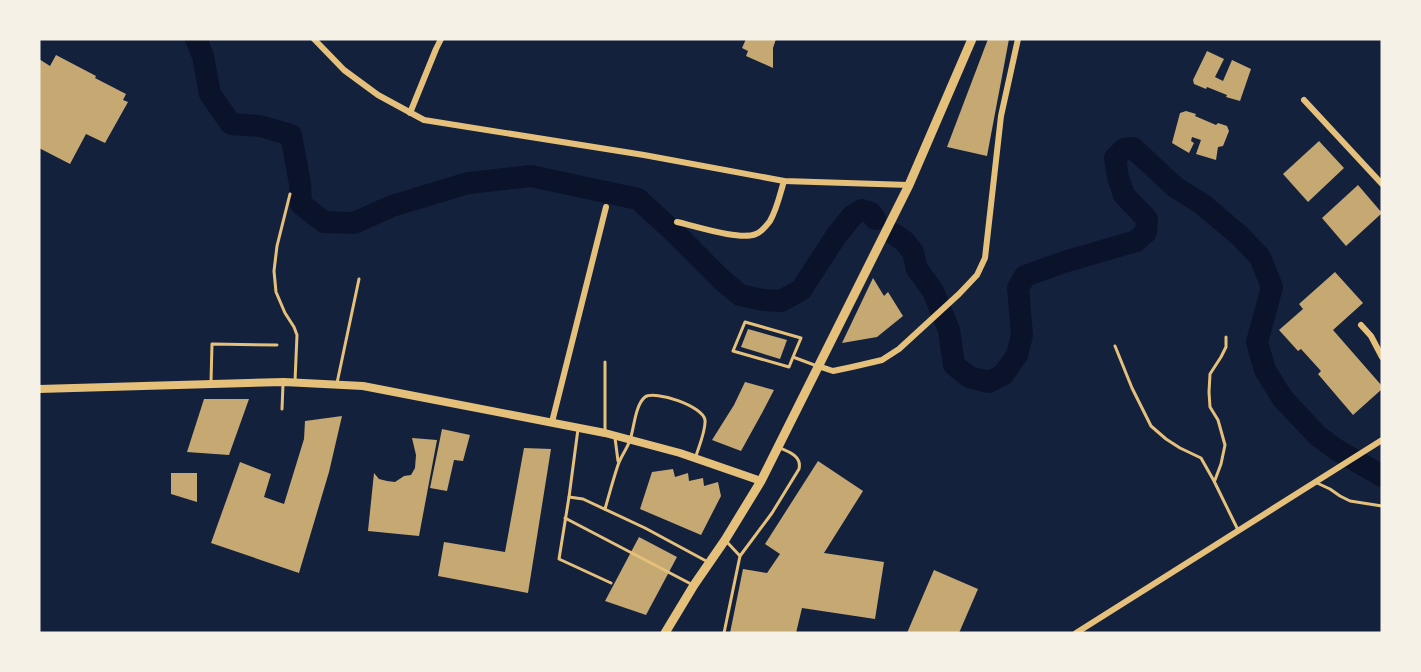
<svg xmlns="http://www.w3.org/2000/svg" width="1421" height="672" font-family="'DM Sans',sans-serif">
<rect width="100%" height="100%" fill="#14213d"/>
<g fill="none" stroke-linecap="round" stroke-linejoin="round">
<!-- river -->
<g stroke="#0b132b" stroke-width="22">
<path d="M 196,39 L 203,56 L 210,94 L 231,124 L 260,126 L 291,135 L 300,184 L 301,204 L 324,222 L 354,223 L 392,206 L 468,183 L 531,176 L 638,199 L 673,231 L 722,280 L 740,295 L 763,300 L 781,301 L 801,290 L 836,236 L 853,215 L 862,210 L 871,213 L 875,219"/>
<path d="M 894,234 L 904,241 L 913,252 L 917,269 L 933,291 L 949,330 L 954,365 L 969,377 L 989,382 L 1003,375 L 1017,355 L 1022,335 L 1018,288 L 1025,276 L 1064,262 L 1136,241 L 1146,232 L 1147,219 L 1124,195 L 1118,177 L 1115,158 L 1124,149 L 1133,148 L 1175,187 L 1202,204 L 1240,236 L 1260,257 L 1272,287 L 1257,342 L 1265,370 L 1283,399 L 1318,436 L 1337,450 L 1382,476"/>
</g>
</g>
<!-- building -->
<g fill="#c6a872">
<path d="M 746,39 L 776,39 L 773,48 L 773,68 L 746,56 L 748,51 L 742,48 Z"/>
<path d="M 988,39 L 1009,39 L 987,156 L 947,147 Z"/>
<path d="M 1207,51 L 1224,59 L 1215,77 L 1223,81 L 1232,60 L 1251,69 L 1240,101 L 1226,97 L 1227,95 L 1207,87 L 1206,89 L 1194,84 L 1193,80 Z"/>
<path d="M 56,55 L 96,76 L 95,78 L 126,94 L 123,100 L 128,102 L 105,143 L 86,134 L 70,164 L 39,148 L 39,59 L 50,66 Z"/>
<path d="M 1186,111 L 1196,114 L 1195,116 L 1216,125 L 1218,123 L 1227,126 L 1229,131 L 1223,146 L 1218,147 L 1216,160 L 1196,154 L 1201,140 L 1192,137 L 1191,141 L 1194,143 L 1189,153 L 1172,143 L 1180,113 Z"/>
<path d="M 1319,141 L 1344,168 L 1308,202 L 1283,174 Z"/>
<path d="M 1358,185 L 1382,213 L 1346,246 L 1322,218 Z"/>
<path d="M 1335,272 L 1363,303 L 1333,330 L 1382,386 L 1382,389 L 1353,415 L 1318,374 L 1321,371 L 1301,349 L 1298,351 L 1279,330 L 1303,309 L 1299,304 Z"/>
<path d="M 873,278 L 884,296 L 888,292 L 903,316 L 877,337 L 842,343 Z"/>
<path d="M 748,329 L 787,340 L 780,359 L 741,347 Z"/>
<path d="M 745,382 L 774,390 L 762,413 L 741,451 L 712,440 L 734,405 Z"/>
<path d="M 204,399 L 249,399 L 229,455 L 187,452 Z"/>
<path d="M 342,416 L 329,472 L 299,573 L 211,543 L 240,462 L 271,474 L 264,497 L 284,504 L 304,439 L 305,421 Z"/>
<path d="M 442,429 L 470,435 L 463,461 L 454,460 L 447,491 L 430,488 Z"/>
<path d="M 412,438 L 437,440 L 419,536 L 368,531 L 374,473 L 379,479 L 387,481 L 395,482 L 404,476 L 411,475 L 415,468 L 416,455 Z"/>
<path d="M 524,448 L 551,449 L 528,593 L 438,576 L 444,542 L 505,552 Z"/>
<path d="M 818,461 L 863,491 L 824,553 L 884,562 L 875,619 L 802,608 L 796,633 L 730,633 L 743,569 L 767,573 L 780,554 L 765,544 Z"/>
<path d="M 673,469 L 675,477 L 688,473 L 689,481 L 703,478 L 704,486 L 718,482 L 721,496 L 701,535 L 640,509 L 652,472 Z"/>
<path d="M 171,473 L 197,473 L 197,502 L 171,494 Z"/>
<path d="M 639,537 L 677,557 L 646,615 L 605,601 Z"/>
<path d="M 934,570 L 978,589 L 959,633 L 907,633 Z"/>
</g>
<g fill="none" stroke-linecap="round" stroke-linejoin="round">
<!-- service -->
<g stroke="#e5c07b" stroke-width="3">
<path d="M 290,194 L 277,246 L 274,271 L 276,292 L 285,313 L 294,327 L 297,335 L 295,381"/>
<path d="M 1115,346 L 1132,388 L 1151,426 L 1166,439 L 1180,448 L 1201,458 L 1214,481 L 1238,530"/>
<path d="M 793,357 L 789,367 L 733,351 L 745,322 L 801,338 L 793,357 L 817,366"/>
<path d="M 211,382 L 212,344 L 277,345"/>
<path d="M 337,383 L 359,279"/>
<path d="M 282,409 L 283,384"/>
<path d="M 578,429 L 569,497 L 559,559 L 611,583"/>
<path d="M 605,431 L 605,362"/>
<path d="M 615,438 L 618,461"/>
<path d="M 1215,480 L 1221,464 L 1225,445 L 1218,420 L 1210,407 L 1209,392 L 1210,374 L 1221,357 L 1226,347 L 1226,337"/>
<path d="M 1317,483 L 1330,489 L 1340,496 L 1350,501 L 1382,506"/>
<path d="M 569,497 L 583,499 L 645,528 L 708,562"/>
<path d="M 605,509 C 609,495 613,480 618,465 C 621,456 627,449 630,440 C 634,429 635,405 645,397 C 655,390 703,406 705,420 C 706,430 699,446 696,456"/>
<path d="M 565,518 L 691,584"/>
<path d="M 740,556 L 772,513 L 799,469 C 802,456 789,452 780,448"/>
<path d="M 724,633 L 740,556 L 726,541"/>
</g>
<!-- minor -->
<g stroke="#e5c07b" stroke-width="6">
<path d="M 314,39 L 344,70 L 378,95 L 424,120 L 644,155 L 784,181 L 909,185"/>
<path d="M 1304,100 L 1382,184"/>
<path d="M 410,113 L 436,49 L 441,39"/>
<path d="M 677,222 C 695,226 740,241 756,234 C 761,232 767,225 770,221 C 777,209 780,194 784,181"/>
<path d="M 1361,325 L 1371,336 L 1382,357"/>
<path d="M 818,366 L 833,371 L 852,367 L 882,360 L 899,349 L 959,294 L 977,275 L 985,258 L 1001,116 L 1018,39"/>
<path d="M 552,422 L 606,207"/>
<path d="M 1076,633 L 1382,440"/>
</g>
<!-- tertiary -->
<path stroke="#e5c07b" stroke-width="8" d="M 39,389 L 284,382 L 363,386 L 605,433 L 680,453 L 761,481"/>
<!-- secondary -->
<path stroke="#e5c07b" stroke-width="9" d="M 665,633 L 694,585 L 725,540 L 761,481 L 909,185 L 972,39"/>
</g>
<!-- border -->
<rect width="1421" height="672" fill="none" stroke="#f6f1e7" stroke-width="81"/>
</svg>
